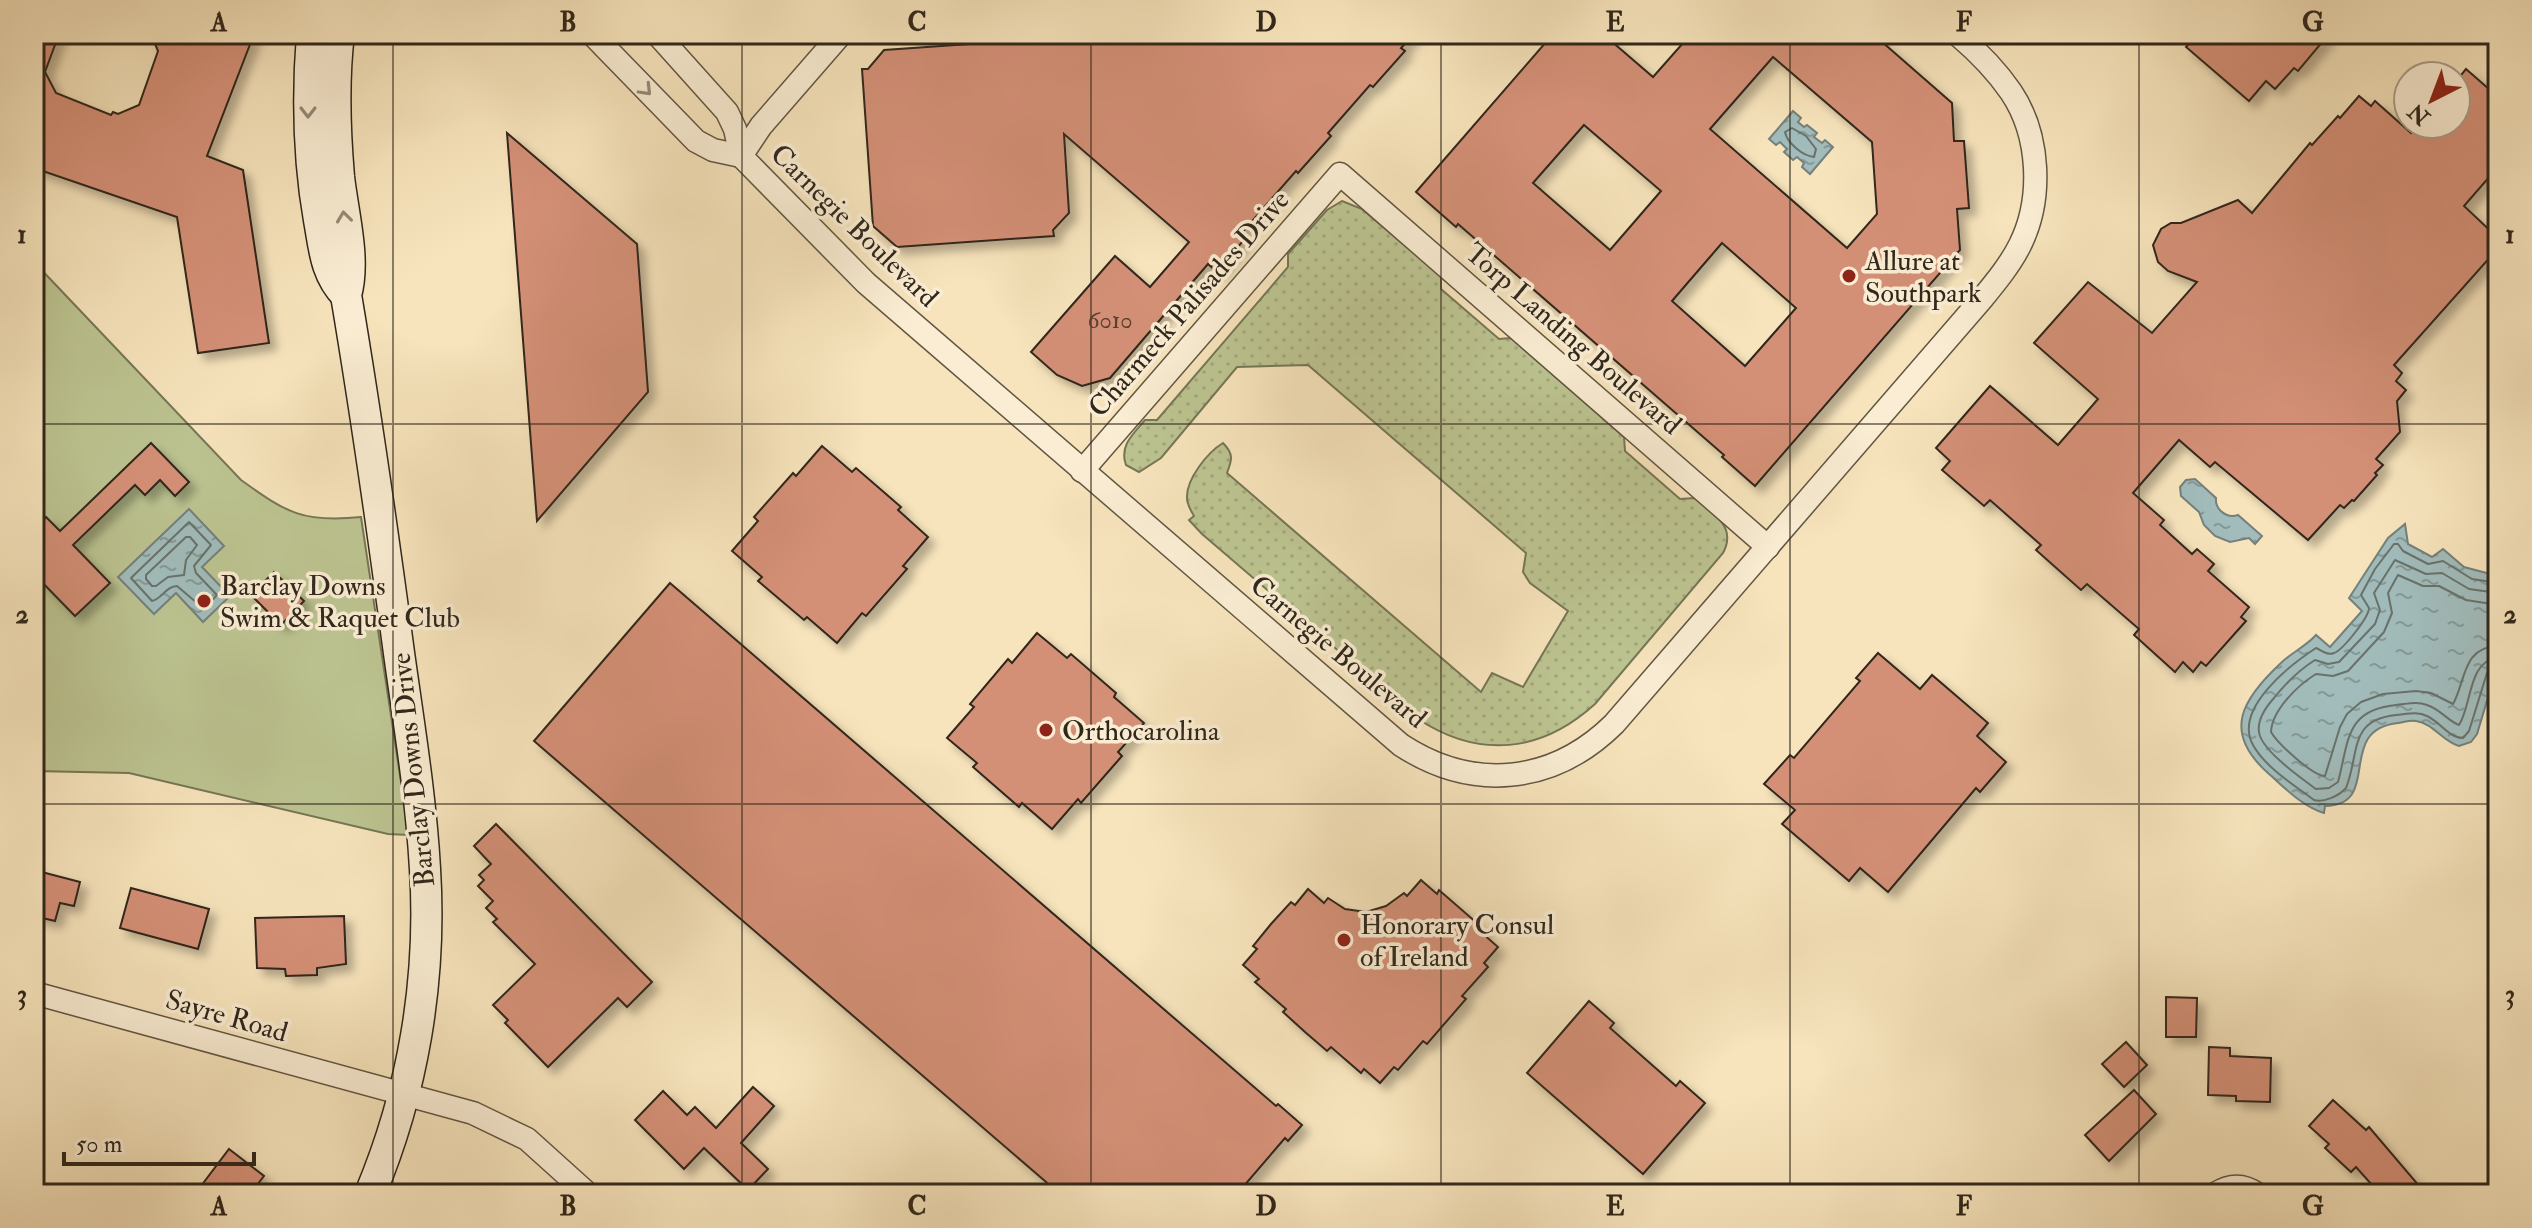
<svg xmlns="http://www.w3.org/2000/svg" width="2532" height="1228" font-family="'IM FELL Double Pica',serif">
<defs>
<pattern id="grass-dots" width="8" height="8" patternUnits="userSpaceOnUse" patternTransform="scale(2)"><rect width="8" height="8" fill="#bcc491"/><path d="M2 2h.1M6 6h.1" fill="none" stroke="#a2a87c" stroke-width="1.8" stroke-linecap="round"/></pattern>
<pattern id="water-ripples" width="26" height="14" patternUnits="userSpaceOnUse" patternTransform="scale(2)"><rect width="26" height="14" fill="#a1bcbb"/><path d="M2 4q2-2 4 0t4 0M15 11q2-2 4 0t4 0" fill="none" stroke="#849997"/></pattern>
<filter id="shadow"><feDropShadow dx="7" dy="7" stdDeviation="4" flood-color="#0004"/></filter>
</defs>
<rect width="100%" height="100%" fill="#f7e4bc"/>
<filter id="stains"><feTurbulence type="fractalNoise" baseFrequency=".0025" numOctaves="4"/><feColorMatrix values="0 0 0 0 .2 0 0 0 0 .09 0 0 0 0 .02 0 0 0 .5 -.17"/></filter>
<radialGradient id="worn" r=".72"><stop offset=".6" stop-color="#630" stop-opacity="0"/><stop offset="1" stop-color="#630" stop-opacity=".3"/></radialGradient>
<!-- grass -->
<path fill="url(#grass-dots)" stroke="#767656" stroke-width="2" d="M 1342,201 L 1362,209 L 1441,276 L 1441,289 L 1499,339 L 1511,338 L 1624,437 L 1625,451 L 1680,499 L 1695,498 C 1714,514 1737,527 1723,553 L 1595,704 C 1541,753 1479,759 1418,719 L 1202,534 L 1189,520 L 1194,516 C 1191,511 1187,504 1187,498 C 1186,479 1208,452 1223,443 C 1234,454 1232,460 1227,473 L 1481,692 L 1492,673 L 1523,687 L 1568,611 L 1530,583 L 1523,572 L 1526,553 L 1308,365 L 1237,367 L 1161,458 L 1139,472 L 1126,465 C 1119,446 1133,434 1145,420 L 1157,420 L 1288,267 L 1288,254 L 1327,210 Z"/>
<!-- garden -->
<path fill="#bcc491" stroke="#767656" stroke-width="2" d="M 34,262 L 241,480 C 287,513 303,523 361,517 L 409,835 L 388,834 L 129,773 L 34,771 Z"/>
<!-- water -->
<g fill="url(#water-ripples)" stroke="#74807b" stroke-width="2">
<path d="M 1793,111 L 1801,118 L 1798,122 L 1804,127 L 1807,125 L 1817,133 L 1814,137 L 1822,143 L 1825,140 L 1833,147 L 1810,174 L 1802,167 L 1804,163 L 1797,157 L 1793,160 L 1784,152 L 1787,149 L 1780,142 L 1776,145 L 1769,139 Z"/>
<path d="M 2195,479 L 2216,498 C 2215,509 2226,519 2238,515 L 2262,536 L 2255,544 L 2249,538 L 2230,542 L 2215,536 L 2204,525 L 2199,512 L 2181,496 L 2180,487 L 2186,480 Z"/>
<path d="M 189,509 L 224,546 L 202,567 L 230,596 L 203,622 L 176,593 L 154,614 L 118,577 Z"/>
<path d="M 2405,524 L 2408,544 L 2432,557 L 2443,549 L 2464,567 L 2498,576 L 2498,664 L 2477,734 L 2471,742 L 2459,746 C 2443,742 2433,723 2416,721 C 2411,720 2404,722 2398,723 C 2334,730 2384,805 2325,806 L 2324,813 C 2303,807 2285,788 2269,774 C 2221,732 2242,699 2282,662 C 2293,652 2306,646 2316,635 L 2330,647 L 2362,611 L 2349,598 L 2388,538 Z"/>
</g>
<g fill="none" stroke-linecap="round" stroke-linejoin="round">
<!-- shore -->
<g stroke="#68726b" stroke-width="2">
<path d="M 1792,128 L 1806,136 L 1816,149 L 1814,157 C 1803,156 1787,143 1785,132 Z"/>
<path d="M 189,522 L 211,545 L 194,566 L 196,573 L 217,595 L 204,609 L 177,586 C 166,586 162,599 152,601 L 131,578 Z"/>
<path d="M 186,537 L 190,537 L 197,545 L 186,560 L 184,575 L 168,577 L 156,586 L 152,586 L 146,579 L 146,575 Z"/>
<path d="M 2498,583 L 2472,579 L 2443,561 L 2428,564 L 2403,551 L 2398,544 L 2394,544 L 2375,569 L 2361,595 L 2369,608 C 2369,617 2343,650 2334,653 C 2327,656 2321,650 2316,648 C 2290,665 2233,709 2253,745 C 2265,767 2294,785 2314,800 C 2323,803 2339,796 2346,788 C 2360,753 2348,720 2396,715 C 2407,714 2417,711 2427,716 C 2440,722 2449,738 2463,738 L 2469,731 L 2487,673 L 2492,669 L 2498,668"/>
<path d="M 2498,593 L 2469,589 L 2442,573 L 2426,574 L 2395,560 L 2374,593 L 2380,610 L 2375,624 L 2339,662 L 2328,664 L 2315,660 C 2299,670 2286,683 2274,698 C 2266,707 2257,719 2259,732 C 2261,750 2301,778 2316,789 L 2329,788 L 2338,782 C 2349,741 2345,710 2396,705 C 2407,704 2417,701 2427,705 C 2440,709 2448,721 2459,725 C 2472,705 2468,660 2498,658"/>
<path d="M 2498,605 L 2466,600 L 2439,586 L 2423,586 L 2398,575 L 2388,593 L 2392,613 L 2384,632 L 2348,671 L 2333,676 L 2316,674 C 2298,685 2272,710 2271,732 C 2278,744 2313,776 2325,776 L 2340,727 L 2347,714 L 2361,702 L 2383,694 L 2416,691 L 2431,693 L 2453,704 C 2466,681 2462,647 2498,646"/>
</g>
</g>
<!-- building -->
<g fill="#d49077" stroke="#30271b" stroke-width="2" fill-rule="evenodd" filter="url(#shadow)">
<path d="M 34,34 L 59,34 L 45,72 L 56,93 L 111,115 L 113,112 L 118,114 L 139,105 L 158,51 L 151,34 L 254,34 L 207,156 L 243,170 L 269,343 L 198,353 L 177,217 L 34,168 Z"/>
<path d="M 1053,34 L 1414,34 L 1401,48 L 1405,51 L 1373,87 L 1370,85 L 1328,133 L 1331,136 L 1298,173 L 1296,171 L 1238,237 L 1243,241 L 1217,272 L 1208,264 L 1110,378 L 1082,386 L 1057,375 L 1031,352 L 1115,256 L 1150,287 L 1189,242 L 1064,134 L 1069,213 L 1053,230 L 1054,236 L 897,247 L 873,226 L 862,69 L 868,69 L 884,50 L 1058,38 Z"/>
<path d="M 1553,34 L 1603,34 L 1653,77 L 1691,34 L 1873,34 L 1952,103 L 1954,141 L 1964,141 L 1969,208 L 1957,209 L 1960,250 L 1755,486 L 1722,457 L 1724,455 L 1458,224 L 1456,227 L 1416,192 ZM 1773,57 L 1872,142 L 1877,214 L 1847,248 L 1710,129 ZM 1584,125 L 1661,191 L 1610,250 L 1533,183 ZM 1722,243 L 1796,308 L 1745,366 L 1672,301 Z"/>
<path d="M 2197,34 L 2329,34 L 2298,71 L 2294,68 L 2275,89 L 2266,81 L 2249,101 L 2186,47 Z"/>
<path d="M 2466,69 L 2498,97 L 2498,167 L 2464,206 L 2498,238 L 2493,254 L 2394,365 L 2402,373 L 2396,381 L 2406,390 L 2397,401 L 2400,432 L 2376,459 L 2383,465 L 2375,473 L 2377,475 L 2354,501 L 2352,500 L 2344,508 L 2340,505 L 2308,540 L 2215,462 L 2210,467 L 2179,440 L 2133,493 L 2164,520 L 2160,525 L 2192,554 L 2197,549 L 2214,564 L 2208,571 L 2249,607 L 2241,617 L 2246,621 L 2206,666 L 2201,662 L 2193,672 L 2183,662 L 2175,672 L 2134,635 L 2139,629 L 2087,584 L 2081,590 L 2036,550 L 2041,545 L 1990,500 L 1984,506 L 1942,470 L 1950,461 L 1936,448 L 1990,386 L 2058,445 L 2098,399 L 2034,343 L 2088,282 L 2152,333 L 2197,282 L 2168,271 L 2158,262 L 2153,245 L 2161,229 L 2171,223 L 2181,223 L 2238,200 L 2252,213 L 2310,143 L 2312,145 L 2338,116 L 2340,118 L 2359,96 L 2371,106 L 2375,101 L 2411,133 L 2419,124 L 2456,124 L 2456,81 Z"/>
<path d="M 507,133 L 637,244 L 648,392 L 537,521 Z"/>
<path d="M 151,443 L 189,482 L 175,496 L 160,480 L 145,495 L 135,485 L 73,545 L 110,583 L 75,616 L 34,574 L 34,529 L 46,517 L 60,531 Z"/>
<path d="M 822,446 L 852,472 L 856,468 L 901,507 L 898,510 L 928,537 L 903,566 L 907,569 L 866,616 L 862,613 L 837,643 L 807,617 L 804,620 L 758,581 L 762,577 L 732,551 L 758,521 L 754,517 L 793,473 L 796,476 Z"/>
<path d="M 274,572 L 304,601 L 281,625 L 251,595 Z"/>
<path d="M 670,583 L 1276,1106 L 1278,1104 L 1302,1125 L 1288,1141 L 1285,1138 L 1237,1194 L 1060,1194 L 534,741 Z"/>
<path d="M 1037,633 L 1067,658 L 1071,654 L 1116,693 L 1114,697 L 1144,723 L 1118,752 L 1122,756 L 1081,803 L 1078,799 L 1052,829 L 1022,803 L 1019,807 L 973,767 L 977,763 L 947,738 L 974,707 L 970,704 L 1008,659 L 1012,663 Z"/>
<path d="M 1878,653 L 1920,689 L 1932,675 L 1988,723 L 1977,736 L 2006,762 L 1980,792 L 1976,788 L 1888,892 L 1860,868 L 1849,881 L 1782,824 L 1795,810 L 1764,784 L 1790,755 L 1794,758 L 1860,681 L 1856,678 Z"/>
<path d="M 496,824 L 652,982 L 627,1007 L 618,998 L 548,1067 L 505,1023 L 508,1020 L 493,1005 L 535,964 L 493,922 L 497,919 L 486,908 L 493,901 L 478,886 L 484,880 L 479,875 L 491,864 L 474,846 Z"/>
<path d="M 34,870 L 80,882 L 74,906 L 60,903 L 55,921 L 34,916 Z"/>
<path d="M 1421,880 L 1437,894 L 1439,890 L 1485,930 L 1482,933 L 1498,947 L 1484,963 L 1488,967 L 1462,996 L 1466,999 L 1427,1044 L 1423,1041 L 1398,1070 L 1394,1067 L 1380,1083 L 1364,1069 L 1361,1073 L 1331,1047 L 1327,1051 L 1305,1032 L 1283,1012 L 1286,1009 L 1255,982 L 1259,979 L 1243,965 L 1257,949 L 1253,946 L 1271,924 L 1291,902 L 1295,905 L 1308,889 L 1324,903 L 1328,898 L 1345,909 L 1366,912 L 1386,906 L 1404,893 L 1407,896 Z"/>
<path d="M 131,888 L 209,909 L 198,949 L 120,928 Z"/>
<path d="M 344,916 L 346,964 L 317,968 L 317,975 L 286,976 L 285,969 L 257,968 L 255,918 Z"/>
<path d="M 2166,997 L 2197,998 L 2196,1037 L 2166,1037 Z"/>
<path d="M 1589,1001 L 1614,1023 L 1610,1028 L 1676,1086 L 1680,1081 L 1705,1103 L 1643,1174 L 1527,1073 Z"/>
<path d="M 2126,1042 L 2147,1065 L 2124,1087 L 2102,1064 Z"/>
<path d="M 2209,1047 L 2230,1048 L 2230,1056 L 2271,1058 L 2270,1102 L 2236,1101 L 2236,1096 L 2208,1095 Z"/>
<path d="M 753,1087 L 774,1106 L 741,1143 L 768,1169 L 748,1190 L 704,1148 L 684,1169 L 635,1120 L 663,1091 L 687,1115 L 695,1107 L 716,1128 Z"/>
<path d="M 2134,1090 L 2156,1114 L 2109,1161 L 2085,1135 Z"/>
<path d="M 2333,1100 L 2366,1130 L 2369,1127 L 2426,1194 L 2380,1194 L 2356,1167 L 2351,1172 L 2325,1148 L 2329,1144 L 2309,1126 Z"/>
<path d="M 229,1149 L 264,1176 L 250,1194 L 195,1194 Z"/>
</g>
<g fill="none" stroke-linecap="round" stroke-linejoin="round">
<defs>
<g id="street">
<path d="M 592,34 L 696,141 L 713,150 L 741,156"/>
<path d="M 657,34 L 727,112 L 735,129 L 741,156 L 866,283 L 1401,745 C 1473,792 1553,784 1614,724 L 1981,300 C 1995,283 2010,265 2020,245 C 2043,199 2040,135 2011,92 C 1996,70 1977,51 1957,34"/>
<path d="M 741,156 L 761,126 L 841,34"/>
<path d="M 1082,471 L 1340,174 L 1768,547"/>
<path d="M 34,993 L 473,1113 L 527,1139 L 588,1194"/>
<path d="M 2215,1194 C 2229,1185 2243,1184 2257,1194"/>
</g>
<g id="secondary">
<path d="M 312,34 C 307,97 308,157 319,220 C 324,247 325,274 346,295"/>
<path d="M 339,34 C 333,82 335,130 339,177 C 343,213 356,260 346,295 C 366,414 383,533 399,653 C 409,725 421,797 425,869 C 432,980 413,1092 370,1194"/>
</g>
</defs>
<!-- street casing -->
<use href="#street" stroke="#625643" stroke-width="25"/>
<!-- secondary casing -->
<use href="#secondary" stroke="#30271b" stroke-width="33"/>
<!-- street -->
<use href="#street" stroke="#faedd3" stroke-width="22"/>
<!-- secondary -->
<use href="#secondary" stroke="#faedd3" stroke-width="30"/>
</g>
<!-- one-way arrows -->
<defs><path id="oneway-chevron" d="M-2-3.5L2.5 0L-2 3.5" fill="none" stroke-width="1.6" stroke-linecap="round" stroke-linejoin="round" transform="scale(2)"/></defs>
<g stroke="#958a77">
<use href="#oneway-chevron" transform="translate(646 90) rotate(46)"/>
<use href="#oneway-chevron" transform="translate(308 112) rotate(90)"/>
<use href="#oneway-chevron" transform="translate(344 217) rotate(-97)"/>
</g>
<!-- grid -->
<path fill="none" stroke="#30271b" stroke-width="2" stroke-opacity="0.55" d="M 393,34 L 393,1194M 742,34 L 742,1194M 1091,34 L 1091,1194M 1441,34 L 1441,1194M 1790,34 L 1790,1194M 2139,34 L 2139,1194M 34,424 L 2498,424M 34,804 L 2498,804"/>
<!-- markers -->
<g fill="#8f2418" stroke="#faedd3" stroke-width="3">
<circle cx="1849" cy="276" r="8"/>
<circle cx="204" cy="601" r="8"/>
<circle cx="1046" cy="730" r="8"/>
<circle cx="1344" cy="940" r="8"/>
</g>
<g text-anchor="middle" stroke-width="7" stroke-linejoin="round" paint-order="stroke">
<!-- number labels -->
<g font-size="24" fill="#594132">
<text x="1110" y="328">6010</text>
</g>
<!-- street labels -->
<g font-size="28" fill="#30271b" stroke="#faedd3">
<text transform="translate(855 225) rotate(44)" y="10">Carnegie Boulevard</text>
<text transform="translate(1188 303) rotate(-49)" y="10">Charmeck Palisades Drive</text>
<text transform="translate(1574 338) rotate(41)" y="10">Torp Landing Boulevard</text>
<text transform="translate(1339 651) rotate(40)" y="10">Carnegie Boulevard</text>
<text transform="translate(412 770) rotate(-96)" y="10">Barclay Downs Drive</text>
<text transform="translate(227 1015) rotate(16)" y="10">Sayre Road</text>
</g>
<!-- poi labels -->
<g font-size="28" fill="#30271b" stroke="#faedd3" text-anchor="start">
<text x="1865" y="270">Allure at<tspan x="1865" dy="32">Southpark</tspan></text>
<text x="220" y="595">Barclay Downs<tspan x="220" dy="32">Swim &amp; Raquet Club</tspan></text>
<text x="1062" y="740">Orthocarolina</text>
<text x="1360" y="934">Honorary Consul<tspan x="1360" dy="32">of Ireland</tspan></text>
</g>
</g>
<!-- margin -->
<rect width="2532" height="1228" fill="none" stroke="#f7e4bc" stroke-width="88"/>
<!-- north arrow -->
<g transform="translate(2432 100) rotate(222)"><circle r="38" fill="#faedd3" stroke="#a99e89" stroke-width="2"/>
<path d="M0-6L14 30L0 20L-14 30Z" fill="#8f2418"/>
<text y="-12" font-size="22" font-weight="bold" text-anchor="middle" fill="#30271b">N</text>
</g>
<!-- scale -->
<path d="M64 1152v12h190v-12" fill="none" stroke="#30271b" stroke-width="4"/>
<text x="76" y="1152" font-size="24" fill="#30271b" stroke="#faedd3" stroke-width="6" paint-order="stroke">50 m</text>
<rect x="44" y="44" width="2444" height="1140" fill="none" stroke="#30271b" stroke-width="3"/>
<g font-size="26" text-anchor="middle" font-weight="bold" fill="#30271b">
<text x="219" y="31">A</text>
<text x="568" y="31">B</text>
<text x="917" y="31">C</text>
<text x="1266" y="31">D</text>
<text x="1615" y="31">E</text>
<text x="1964" y="31">F</text>
<text x="2313" y="31">G</text>
<text x="22" y="243">1</text>
<text x="2510" y="243">1</text>
<text x="22" y="623">2</text>
<text x="2510" y="623">2</text>
<text x="22" y="1003">3</text>
<text x="2510" y="1003">3</text>
<text x="219" y="1215">A</text>
<text x="568" y="1215">B</text>
<text x="917" y="1215">C</text>
<text x="1266" y="1215">D</text>
<text x="1615" y="1215">E</text>
<text x="1964" y="1215">F</text>
<text x="2313" y="1215">G</text>
</g>
<rect width="100%" height="100%" filter="url(#stains)"/>
<rect width="100%" height="100%" fill="url(#worn)"/>
</svg>
